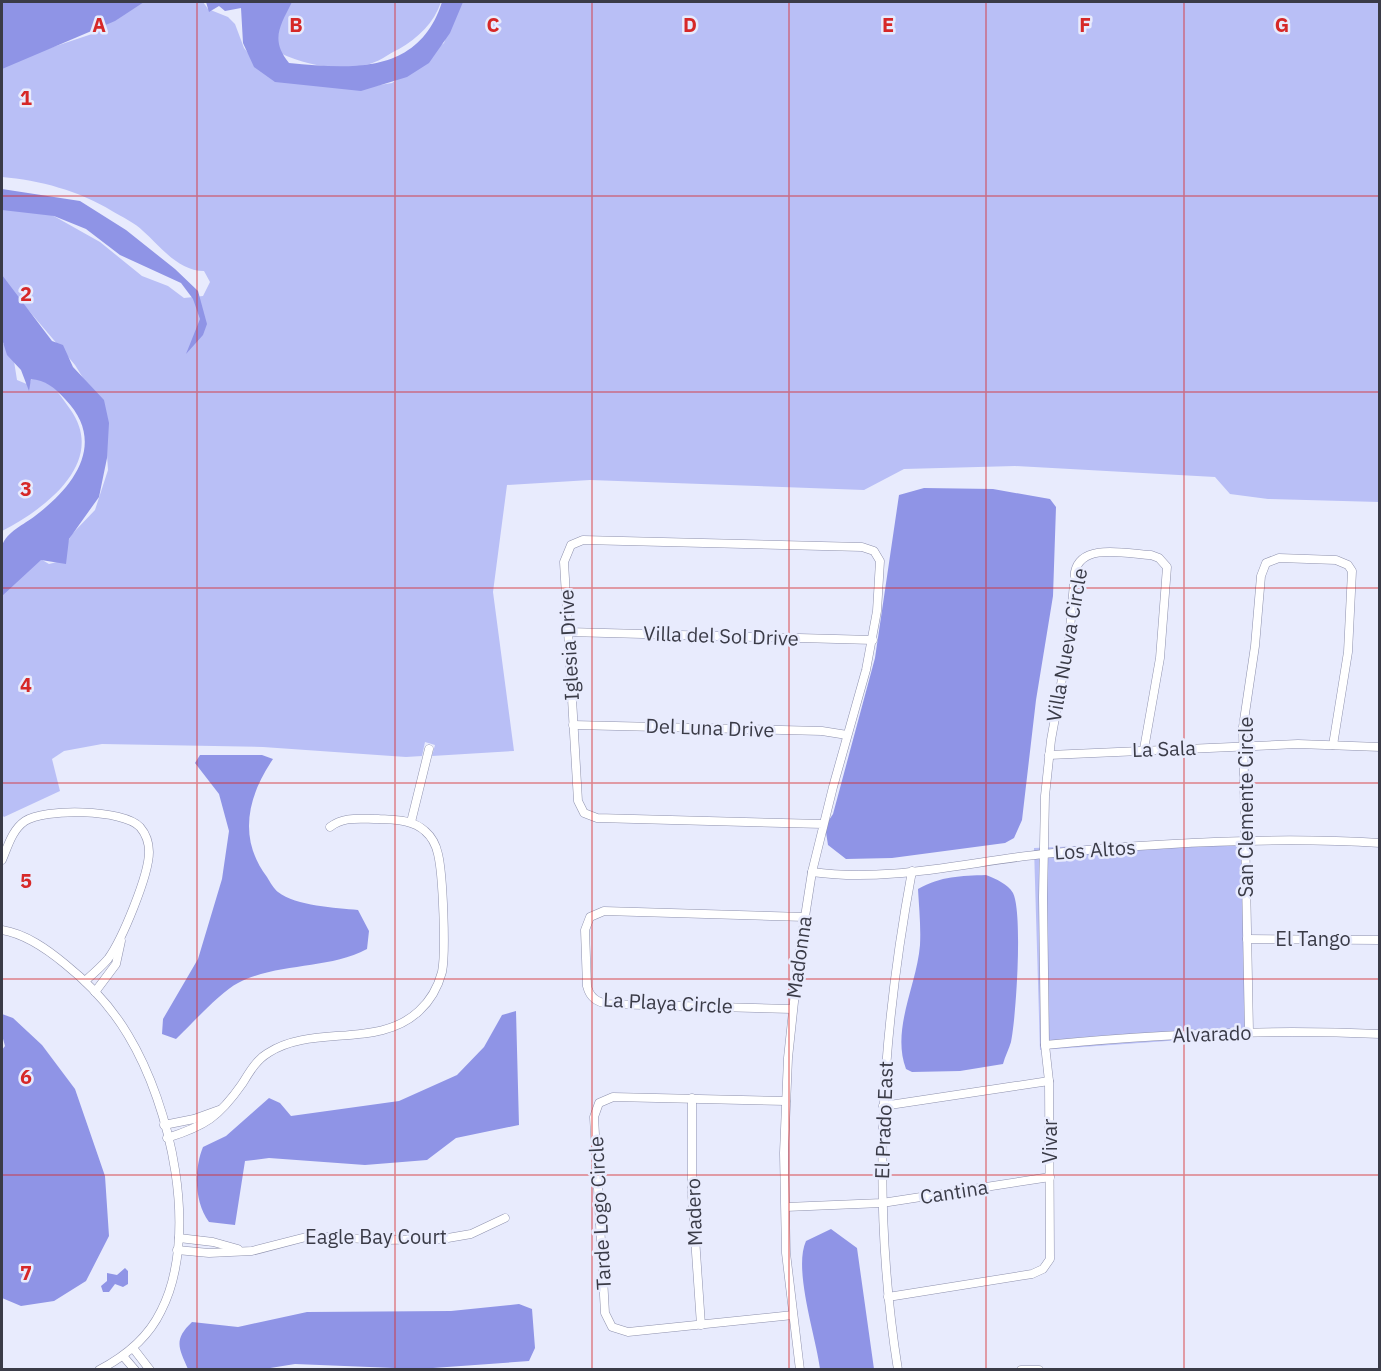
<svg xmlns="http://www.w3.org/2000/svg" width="1381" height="1371" font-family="'IBM Plex Sans',sans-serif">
<rect width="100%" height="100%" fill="#e8ebfd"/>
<!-- green -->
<g fill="#b9bff6">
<path d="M 139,2 L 203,2 L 208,9 L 228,17 L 235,24 L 244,48 L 256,63 L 355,89 L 392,83 L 444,43 L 457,2 L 1379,2 L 1379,502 L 1268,499 L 1230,494 L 1215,477 L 1015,466 L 904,469 L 864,490 L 590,480 L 507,485 L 493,592 L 514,751 L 432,756 L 435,745 L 425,742 L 422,756 L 406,757 L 263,747 L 102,744 L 64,751 L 52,759 L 60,791 L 4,817 L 2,815 L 2,593 L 37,557 L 49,564 L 57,562 L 72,534 L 95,510 L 108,470 L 105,426 L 96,399 L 75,365 L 2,279 L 2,209 L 52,215 L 100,242 L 142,276 L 168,286 L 184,298 L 203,296 L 210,282 L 204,271 C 178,271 160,246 143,231 C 135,223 122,217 112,211 C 80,191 39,180 2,177 L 2,64 L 92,34 Z"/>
<path d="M 281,2 L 441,2 C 434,23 418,38 399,49 C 388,54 378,63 365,65 C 336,71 306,65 280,53 L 274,23 Z"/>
<path d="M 2,342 L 13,355 L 17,380 L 29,385 L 33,375 C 57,388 55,388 70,409 C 108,462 45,509 2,531 Z"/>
<path d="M 1243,839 L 1252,1035 L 1040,1050 L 1034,848 Z"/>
</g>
<!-- water -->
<g fill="#8f94e6">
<path d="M 2,2 L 144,2 L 115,21 L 2,69 Z"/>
<path d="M 206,2 L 292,2 C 280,26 270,40 289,63 C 351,69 419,75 442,2 L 463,2 L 450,33 L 429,63 L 407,77 L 361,91 L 275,82 L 254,67 L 243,43 L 241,8 L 225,11 L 219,6 L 209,12 Z"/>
<path d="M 2,189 L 80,201 L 126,230 L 175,269 L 198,291 L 207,324 L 203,335 L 186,354 L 200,319 L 193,299 L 181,283 L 120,255 L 86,229 L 54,216 L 2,210 Z"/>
<path d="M 2,275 L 52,341 L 63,345 L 73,367 L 104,400 L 109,423 L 107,458 L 99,497 L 69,539 L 66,564 L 41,560 L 2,596 C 1,584 0,557 2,546 C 6,532 25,524 35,516 C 75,486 107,442 65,399 C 55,388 45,380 31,379 L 29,391 L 21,370 L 7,355 L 2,339 Z"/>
<path d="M 924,488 L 993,489 L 1050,499 L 1056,507 L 1053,596 L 1036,700 L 1022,820 L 1014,838 L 1005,843 L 892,858 L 846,859 L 828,845 L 825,826 L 833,814 L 875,658 L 899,495 Z"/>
<path d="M 200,755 L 262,755 L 273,759 C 247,797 238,839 267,877 C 270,882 274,889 278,892 C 296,906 336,908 358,910 L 369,931 L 367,949 C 327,970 279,962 238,983 C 220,992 191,1025 176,1039 L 162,1034 L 163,1019 L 198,959 L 222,879 L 229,831 L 219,794 L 195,763 Z"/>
<path d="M 986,875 C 996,879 1008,884 1013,893 C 1023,913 1016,1018 1011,1042 C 1009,1049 1005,1056 1003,1064 L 960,1071 L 912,1072 L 906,1069 C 891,1029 917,985 920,945 C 921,927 919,907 918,889 C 941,876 961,876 986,875 Z"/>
<path d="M 516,1011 L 519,1125 L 456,1138 L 427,1160 L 365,1165 L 269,1158 L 245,1161 L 235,1225 L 209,1222 C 194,1202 194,1169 203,1147 L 226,1136 L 269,1098 L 280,1103 L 291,1116 L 399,1101 L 457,1075 L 484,1047 L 502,1015 Z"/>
<path d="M 2,1014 L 13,1018 L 42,1045 L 75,1089 L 105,1176 L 109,1236 L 86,1281 L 54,1301 L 21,1306 L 2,1298 L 2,1050 L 5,1046 L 2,1035 Z"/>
<path d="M 831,1229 L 857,1248 L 874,1369 L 820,1369 C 816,1337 793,1269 806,1241 Z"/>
<path d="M 125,1268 L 128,1271 L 128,1284 L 123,1287 L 115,1284 L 109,1292 L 103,1292 L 101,1286 L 107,1281 L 107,1273 L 117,1275 Z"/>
<path d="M 519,1304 L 532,1309 L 535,1348 L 529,1361 L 419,1369 L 295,1364 L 264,1369 L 188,1369 C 179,1348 173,1340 192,1322 L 238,1327 L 307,1312 L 451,1311 Z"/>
</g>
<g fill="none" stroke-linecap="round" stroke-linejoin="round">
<defs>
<g id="street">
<path d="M 568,632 L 873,640"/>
<path d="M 573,725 L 822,731 L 847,735"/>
<path d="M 1049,755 L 1298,744 L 1380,747"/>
<path d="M 411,822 L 429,749"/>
<path d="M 2,860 C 8,846 12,830 25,821 C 44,808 123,809 140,827 C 146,834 149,843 149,852 C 149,875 122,940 108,959 C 101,967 93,974 85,981"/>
<path d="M 812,872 C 889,883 967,862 1043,854 C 1154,843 1268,836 1380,843"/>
<path d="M 2,930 C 26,934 47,949 65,964 C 90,984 112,1008 128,1035 C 171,1106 200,1235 161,1311 C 148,1338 126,1356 99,1370"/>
<path d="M 1247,939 L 1380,940"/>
<path d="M 95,992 L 116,964 L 121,941"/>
<path d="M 792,1009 L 608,1004 C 597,1002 590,998 587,986 L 585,930 L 590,917 L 604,911 L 805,917"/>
<path d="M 1249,1032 L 1243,727 L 1255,646 L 1261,576 L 1266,563 L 1279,558 L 1336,560 L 1348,565 L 1352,571 L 1348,652 L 1333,745"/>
<path d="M 1045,1045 C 1156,1034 1268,1029 1380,1034"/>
<path d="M 692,1098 L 692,1194 L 701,1325"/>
<path d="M 786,1101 L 613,1097 L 599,1103 L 594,1117 L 605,1313 L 612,1327 L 628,1332 L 793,1315"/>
<path d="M 883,1106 L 1049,1081"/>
<path d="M 164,1125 L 194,1119 L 219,1110"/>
<path d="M 167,1138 C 205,1126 219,1117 242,1084 C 249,1073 256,1060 268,1053 C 312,1024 379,1049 419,1011 C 430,1001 438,987 442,972 C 446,952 443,875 438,854 C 436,845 432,837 425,831 C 412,819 394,820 378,819 C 360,819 344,816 330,827"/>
<path d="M 786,1207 L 882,1203 L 1050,1177"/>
<path d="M 179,1238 L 213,1242 L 238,1249"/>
<path d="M 177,1250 L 209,1253 L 252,1251 L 310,1236 L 383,1240 L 442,1239 L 471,1234 L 505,1218"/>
<path d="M 888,1297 L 1032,1274 L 1043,1269 L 1050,1259 L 1049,1081 L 1045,1045 L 1043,897 L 1045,796 L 1051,740 L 1069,640 L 1075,572 C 1081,542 1128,554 1151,555 L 1159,558 L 1167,567 L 1160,658 L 1144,749"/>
<path d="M 133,1348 L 150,1370"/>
<path d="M 123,1356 L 135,1370"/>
<path d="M 800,1370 L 786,1253 L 784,1153 L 788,1058 L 799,955 L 812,872 L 833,787 L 866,670 L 877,611 L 880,561 L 874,551 L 862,547 L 583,540 L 571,545 L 564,562 L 578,801 L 584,813 L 597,818 L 823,824"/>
<path d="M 898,1370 C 871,1201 881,1038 912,871"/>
<path d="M 1021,1370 L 1039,1370"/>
</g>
</defs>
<!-- street casing -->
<use href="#street" stroke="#8e91ad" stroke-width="9"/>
<!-- street -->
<use href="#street" stroke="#fff" stroke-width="8"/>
</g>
<!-- grid -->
<path fill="none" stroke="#d62828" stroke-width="1.5" stroke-opacity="0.55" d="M 197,2 L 197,1370M 395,2 L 395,1370M 592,2 L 592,1370M 789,2 L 789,1370M 986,2 L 986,1370M 1184,2 L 1184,1370M 2,196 L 1380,196M 2,392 L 1380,392M 2,588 L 1380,588M 2,783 L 1380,783M 2,979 L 1380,979M 2,1175 L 1380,1175"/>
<g text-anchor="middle" stroke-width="5" stroke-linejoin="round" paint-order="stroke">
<!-- street labels -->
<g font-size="20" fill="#3a3b47" stroke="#e8ebfd">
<text transform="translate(721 636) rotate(2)" y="7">Villa del Sol Drive</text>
<text transform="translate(569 645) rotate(-93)" y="7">Iglesia Drive</text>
<text transform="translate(1067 645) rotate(-80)" y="7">Villa Nueva Circle</text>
<text transform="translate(710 728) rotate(2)" y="7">Del Luna Drive</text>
<text transform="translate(1164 749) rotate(-2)" y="7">La Sala</text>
<text transform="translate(1246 807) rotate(-90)" y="7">San Clemente Circle</text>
<text transform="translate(1095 850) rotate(-4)" y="7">Los Altos</text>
<text x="1313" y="946">El Tango</text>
<text transform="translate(799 957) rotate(-82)" y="7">Madonna</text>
<text transform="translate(668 1003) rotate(3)" y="7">La Playa Circle</text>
<text transform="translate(1212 1034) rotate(-2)" y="7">Alvarado</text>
<text transform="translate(884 1120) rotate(-88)" y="7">El Prado East</text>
<text transform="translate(1050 1141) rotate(-90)" y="7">Vivar</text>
<text transform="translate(954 1192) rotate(-9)" y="7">Cantina</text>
<text transform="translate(694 1212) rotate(-92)" y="7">Madero</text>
<text transform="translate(600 1213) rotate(-93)" y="7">Tarde Logo Circle</text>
<text x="376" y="1244">Eagle Bay Court</text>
</g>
</g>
<g font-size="20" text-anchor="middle" font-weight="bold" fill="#d62828" stroke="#e8ebfd" stroke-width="5" stroke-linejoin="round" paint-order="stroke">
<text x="99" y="32">A</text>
<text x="296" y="32">B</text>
<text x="493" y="32">C</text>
<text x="690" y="32">D</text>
<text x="888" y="32">E</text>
<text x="1085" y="32">F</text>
<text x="1282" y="32">G</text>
<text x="26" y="105">1</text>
<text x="26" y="301">2</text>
<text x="26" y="496">3</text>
<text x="26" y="692">4</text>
<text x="26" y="888">5</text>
<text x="26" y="1084">6</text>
<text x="26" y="1280">7</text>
</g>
<!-- border -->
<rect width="1381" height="1371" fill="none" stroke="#3a3b47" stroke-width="6"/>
</svg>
